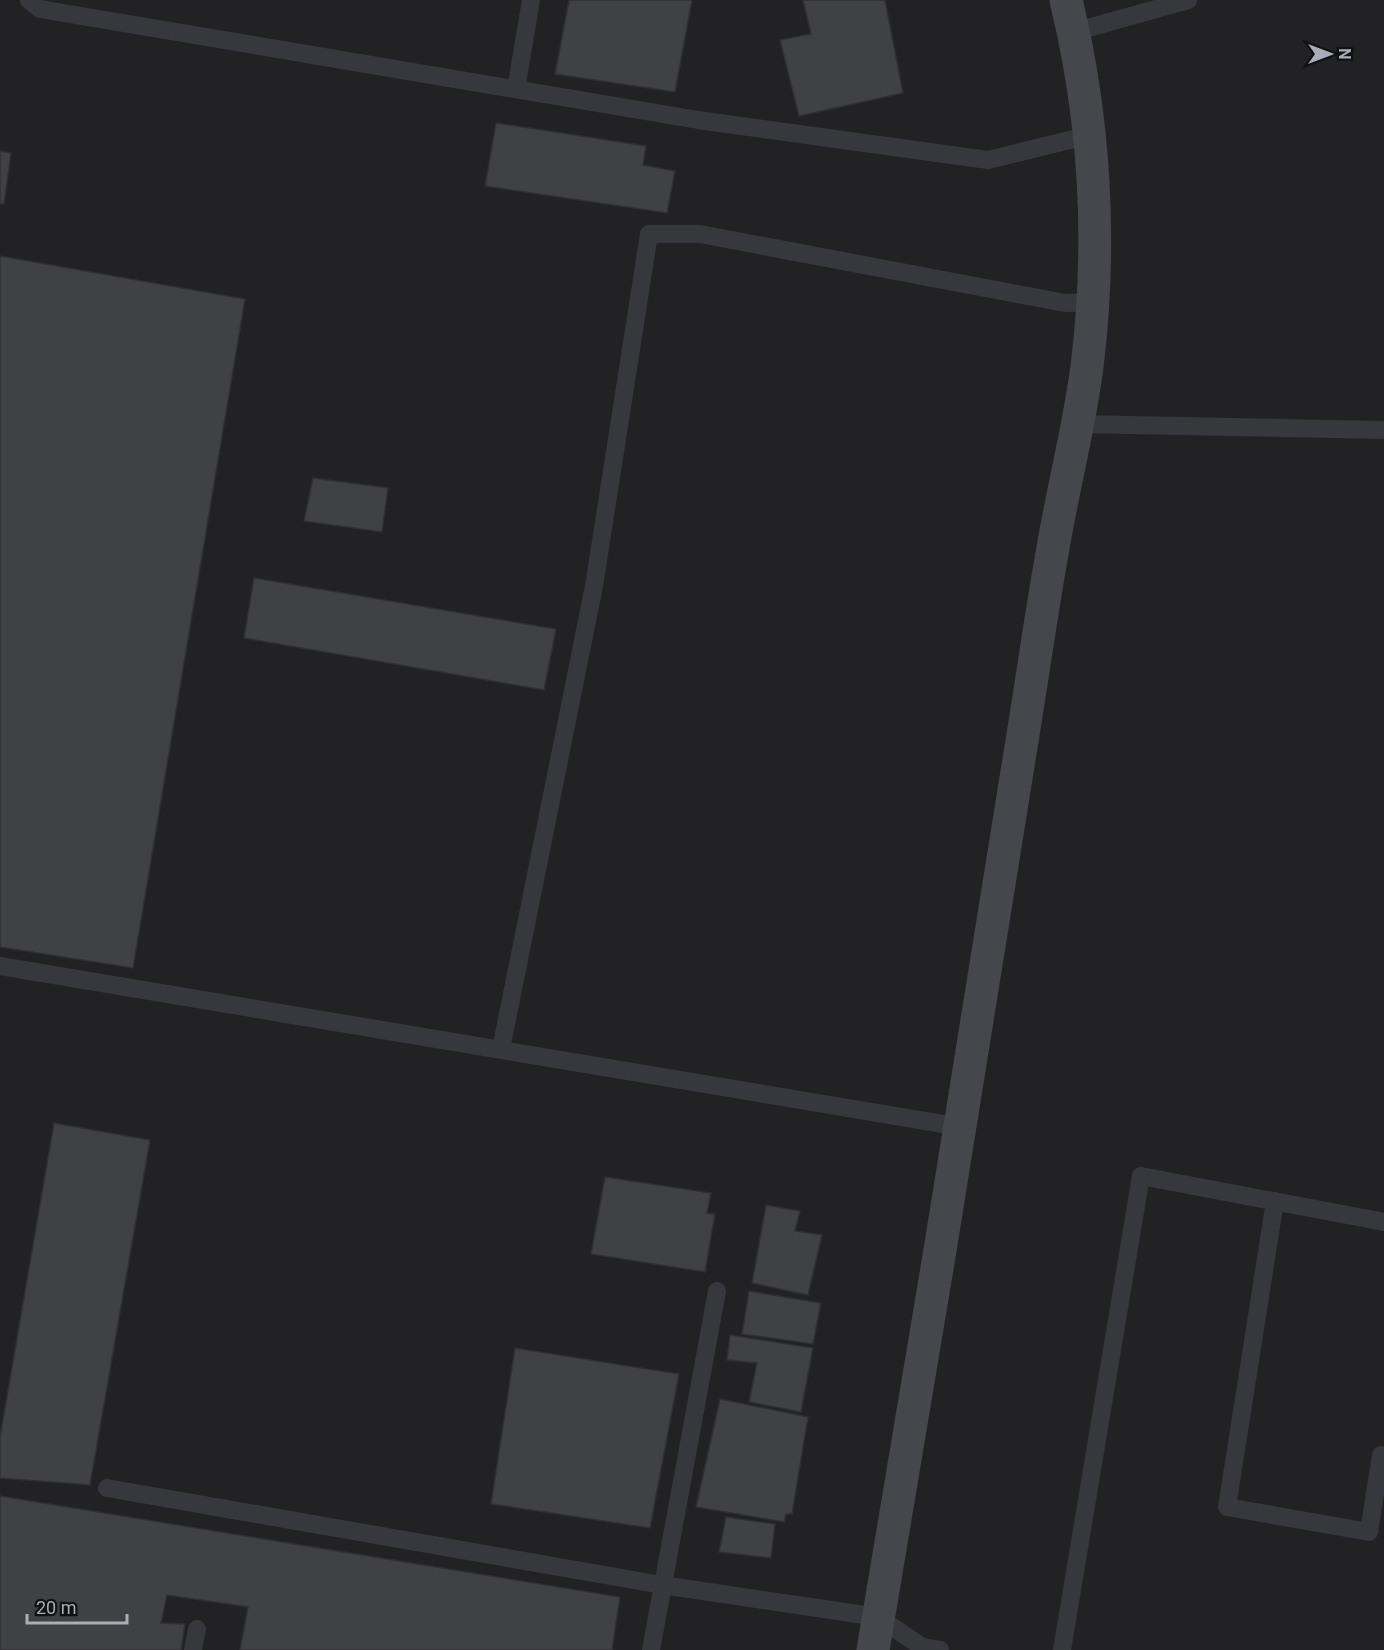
<svg xmlns="http://www.w3.org/2000/svg" width="1384" height="1650" font-family="Roboto,sans-serif">
<rect width="100%" height="100%" fill="#161618"/>
<!-- built -->
<rect fill="#222225" x="0" y="0" width="1384" height="1650"/>
<!-- building -->
<g fill="#404145" stroke="#303034" stroke-width="1.5">
<path d="M 569,0 L 692,0 L 675,92 L 555,74 Z"/>
<path d="M 803,0 L 885,0 L 903,93 L 799,116 L 780,40 L 811,34 Z"/>
<path d="M 496,123 L 646,146 L 643,165 L 675,171 L 667,213 L 485,186 Z"/>
<path d="M 0,151 L 11,153 L 4,204 L 0,204 Z"/>
<path d="M 0,256 L 245,299 L 133,968 L 0,947 Z"/>
<path d="M 313,478 L 388,488 L 382,532 L 304,521 Z"/>
<path d="M 254,578 L 556,629 L 544,690 L 244,638 Z"/>
<path d="M 54,1123 L 150,1140 L 90,1485 L 0,1478 L 0,1437 Z"/>
<path d="M 605,1177 L 711,1193 L 707,1213 L 715,1214 L 705,1272 L 591,1254 Z"/>
<path d="M 766,1205 L 800,1211 L 795,1231 L 822,1235 L 808,1295 L 752,1283 Z"/>
<path d="M 749,1291 L 821,1303 L 813,1344 L 742,1334 Z"/>
<path d="M 730,1335 L 813,1348 L 801,1412 L 749,1402 L 757,1363 L 727,1360 Z"/>
<path d="M 515,1348 L 679,1374 L 650,1528 L 491,1504 Z"/>
<path d="M 720,1399 L 808,1417 L 792,1514 L 786,1514 L 784,1522 L 696,1507 Z"/>
<path d="M 0,1496 L 620,1597 L 612,1650 L 240,1650 L 248,1607 L 167,1595 L 161,1623 L 185,1624 L 181,1650 L 0,1650 Z"/>
<path d="M 726,1517 L 775,1524 L 771,1558 L 719,1552 Z"/>
</g>
<g fill="none" stroke-linecap="round" stroke-linejoin="round">
<!-- lane -->
<g stroke="#37383d" stroke-width="18">
<path d="M 29,0 L 40,9 L 698,120 L 988,160 L 1090,135"/>
<path d="M 1074,32 L 1188,0"/>
<path d="M 516,89 L 531,0"/>
<path d="M 1076,424 L 1384,430"/>
<path d="M 0,966 L 961,1127"/>
<path d="M 501,1049 L 594,586 L 649,234 L 700,234 L 1065,303 L 1092,302"/>
<path d="M 1275,1201 L 1227,1507 L 1369,1532 L 1381,1455 L 1384,1456"/>
<path d="M 107,1488 L 662,1585 L 878,1617 L 922,1647 L 940,1650"/>
<path d="M 193,1650 L 197,1629"/>
<path d="M 651,1650 L 717,1291"/>
<path d="M 1062,1650 L 1141,1176 L 1384,1222"/>
</g>
<!-- secondary -->
<path stroke="#45474d" stroke-width="33" d="M 873,1650 C 924,1349 974,1049 1021,747 C 1032,681 1041,614 1053,548 C 1063,488 1079,428 1087,367 C 1102,245 1095,119 1066,0"/>
</g>
<!-- north arrow -->
<g transform="translate(1330 54) rotate(90)" stroke="#111113" stroke-width="4.5" paint-order="stroke">
<path d="M0-4.5L10 22L0 15L-10 22Z" fill="#a8adb8"/>
<text y="-9" font-size="16" font-weight="bold" text-anchor="middle" fill="#a8adb8">N</text>
</g>
<!-- scale -->
<path d="M27 1614v9h100v-9" fill="none" stroke="#a8adb8" stroke-width="3"/>
<text x="36" y="1614" font-size="18" fill="#a8adb8" stroke="#111113" stroke-width="4.5" paint-order="stroke">20 m</text>
</svg>
